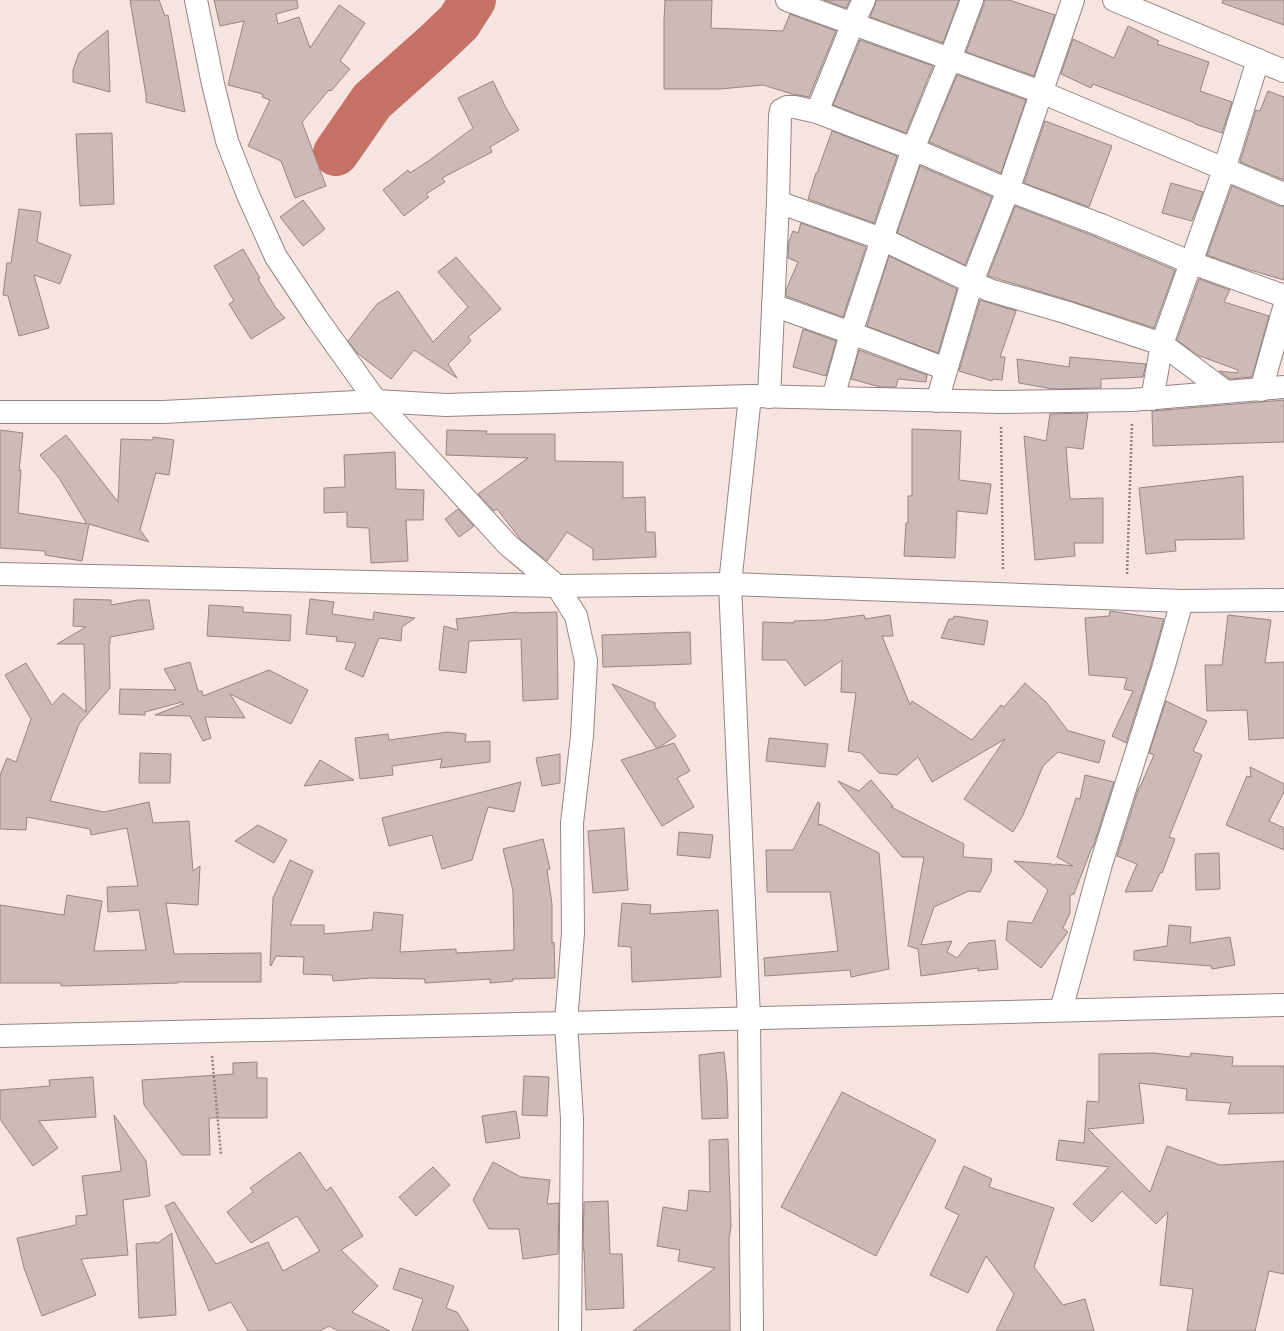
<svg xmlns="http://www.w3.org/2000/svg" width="1284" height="1331" font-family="'Open Sans',sans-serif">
<rect width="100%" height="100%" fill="#f6e4e1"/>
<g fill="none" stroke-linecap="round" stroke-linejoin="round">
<!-- river -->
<path stroke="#c57166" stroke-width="46" d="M 336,153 L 372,101 L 437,43 L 459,22 L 473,0"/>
</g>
<!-- building -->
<g fill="#cbbab8" stroke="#958583">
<path d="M 130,0 L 159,0 L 165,16 L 168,15 L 185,112 L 146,102 L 146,95 Z"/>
<path d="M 214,0 L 297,0 L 298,8 L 276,14 L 278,24 L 299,17 L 310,48 L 339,5 L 365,23 L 340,61 L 350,69 L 331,91 L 329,90 L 302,122 L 326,186 L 295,198 L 281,161 L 248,146 L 270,100 L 262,97 L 263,94 L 228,85 L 244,21 L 220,26 Z"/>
<path d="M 665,0 L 712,0 L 711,28 L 783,31 L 790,14 L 836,31 L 809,97 L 792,94 L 763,85 L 720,89 L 664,89 L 664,20 Z"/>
<path d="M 824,0 L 850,0 L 846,8 Z"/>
<path d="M 876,0 L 959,0 L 943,43 L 870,17 L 875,5 Z"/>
<path d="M 984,0 L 1009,0 L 1055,15 L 1034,76 L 966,52 L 984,4 Z"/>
<path d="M 1223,0 L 1284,0 L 1284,25 L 1222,3 Z"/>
<path d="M 1128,26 L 1159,41 L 1157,44 L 1209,62 L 1200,91 L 1232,102 L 1222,133 L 1195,124 L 1195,123 L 1093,84 L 1091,88 L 1061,74 L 1073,39 L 1114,58 Z"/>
<path d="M 108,30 L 110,92 L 73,82 L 73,70 L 79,53 Z"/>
<path d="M 860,40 L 933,66 L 906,133 L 833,105 Z"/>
<path d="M 957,75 L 1026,100 L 1001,173 L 929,142 Z"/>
<path d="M 493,81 L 505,106 L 519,130 L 490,147 L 492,152 L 442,178 L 445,182 L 426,194 L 429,197 L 404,216 L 383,190 L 408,170 L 410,173 L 430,160 L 473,128 L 458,98 Z"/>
<path d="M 1268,91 L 1284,97 L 1284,180 L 1240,162 L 1256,110 L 1260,111 Z"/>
<path d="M 1045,121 L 1112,146 L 1089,207 L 1024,183 Z"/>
<path d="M 832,131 L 897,156 L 874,223 L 808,199 L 816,173 L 817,173 Z"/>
<path d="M 112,133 L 114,204 L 80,206 L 76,134 Z"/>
<path d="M 920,166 L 992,197 L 965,265 L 897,233 Z"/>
<path d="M 1171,183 L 1203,192 L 1192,221 L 1162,213 Z"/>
<path d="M 1232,186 L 1279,206 L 1284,206 L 1284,280 L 1240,267 L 1207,255 Z"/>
<path d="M 303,200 L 325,229 L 303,246 L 280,217 Z"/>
<path d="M 1015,206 L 1096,237 L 1175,270 L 1154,328 L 1068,300 L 988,276 Z"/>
<path d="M 19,209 L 41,212 L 37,242 L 71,255 L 60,284 L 34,275 L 49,328 L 19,336 L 8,296 L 3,295 L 7,263 L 11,263 Z"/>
<path d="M 801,223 L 866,247 L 843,317 L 786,296 L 786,290 L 798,262 L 788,258 L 789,241 L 793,231 L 798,233 Z"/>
<path d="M 243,249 L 260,278 L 258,279 L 276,308 L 285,318 L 251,339 L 229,304 L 234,301 L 214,266 Z"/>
<path d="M 889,256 L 957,289 L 938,353 L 867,326 Z"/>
<path d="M 456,257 L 501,309 L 468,337 L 471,341 L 448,364 L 457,378 L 414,350 L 391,379 L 357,353 L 348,341 L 377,304 L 398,291 L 433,342 L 468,307 L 438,272 Z"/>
<path d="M 1199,279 L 1230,290 L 1224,302 L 1269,316 L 1252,377 L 1230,379 L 1219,371 L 1237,373 L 1238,370 L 1197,355 L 1177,340 Z"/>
<path d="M 980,300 L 1016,311 L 1000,357 L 1005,357 L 1002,380 L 993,379 L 992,381 L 959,371 Z"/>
<path d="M 803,329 L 836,341 L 826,376 L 793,367 Z"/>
<path d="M 859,350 L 927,375 L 926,382 L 898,379 L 896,387 L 880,387 L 851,379 Z"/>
<path d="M 1070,357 L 1146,364 L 1143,377 L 1101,379 L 1101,388 L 1053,389 L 1019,383 L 1017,359 L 1069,367 Z"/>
<path d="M 1284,400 L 1284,442 L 1153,446 L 1152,411 Z"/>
<path d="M 1088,413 L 1083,449 L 1066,447 L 1070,499 L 1103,498 L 1103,543 L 1074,543 L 1075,556 L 1035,560 L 1024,436 L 1046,441 L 1050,414 Z"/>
<path d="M 912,429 L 961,431 L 959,480 L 991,484 L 987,514 L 957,511 L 955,558 L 904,556 L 906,523 L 908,523 L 908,496 L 912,496 Z"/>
<path d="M 0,430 L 23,433 L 19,471 L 21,470 L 18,513 L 87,524 L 59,478 L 40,455 L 66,435 L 118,502 L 121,439 L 153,440 L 153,437 L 174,440 L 169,475 L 156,473 L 140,530 L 149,542 L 89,524 L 82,561 L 45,555 L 45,551 L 0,548 Z"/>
<path d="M 447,430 L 487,431 L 486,434 L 555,434 L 555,461 L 623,462 L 623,498 L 645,497 L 646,532 L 655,532 L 656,557 L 593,560 L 593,549 L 567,532 L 547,561 L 521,540 L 497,509 L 494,511 L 478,494 L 528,458 L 446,455 Z"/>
<path d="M 395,452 L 396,489 L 424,490 L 423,520 L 406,520 L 408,561 L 371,563 L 369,528 L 347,527 L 347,512 L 324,513 L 324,488 L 345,487 L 344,455 Z"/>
<path d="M 1243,476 L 1244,539 L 1175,540 L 1176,551 L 1146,554 L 1139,488 Z"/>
<path d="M 458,509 L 474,526 L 459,537 L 445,519 Z"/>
<path d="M 74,599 L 111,600 L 111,605 L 138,600 L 149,600 L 154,629 L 110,637 L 110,644 L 109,644 L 110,688 L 79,724 L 50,801 L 104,812 L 149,802 L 153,823 L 189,821 L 193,871 L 200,866 L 198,905 L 166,903 L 174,954 L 261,953 L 261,982 L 178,982 L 178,983 L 61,986 L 61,983 L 0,983 L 0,905 L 64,915 L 67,895 L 102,901 L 94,951 L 146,950 L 139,910 L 108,912 L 107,887 L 138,886 L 127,828 L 91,835 L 90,829 L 27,817 L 26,830 L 0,829 L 0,775 L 7,758 L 16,762 L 31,719 L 5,675 L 26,663 L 52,705 L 63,693 L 86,712 L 84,644 L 57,644 L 86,627 L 73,626 Z"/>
<path d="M 310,599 L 334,602 L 332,614 L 373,620 L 374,612 L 415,618 L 402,627 L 401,641 L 379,638 L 363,677 L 345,669 L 356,643 L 336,641 L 337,637 L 306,634 Z"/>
<path d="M 209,605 L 243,607 L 243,612 L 291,615 L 290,641 L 207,636 Z"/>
<path d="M 1110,611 L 1164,619 L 1151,665 L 1126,743 L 1112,736 L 1133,691 L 1124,689 L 1127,678 L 1089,675 L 1085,618 L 1109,616 Z"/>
<path d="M 517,612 L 517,613 L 557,612 L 558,699 L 523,701 L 521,639 L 469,641 L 466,673 L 439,670 L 444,626 L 458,630 L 456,619 Z"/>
<path d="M 864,615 L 865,619 L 890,615 L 893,636 L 882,636 L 910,705 L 912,701 L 972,740 L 1001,705 L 1004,707 L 1025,683 L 1046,702 L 1069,732 L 1069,731 L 1105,741 L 1099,763 L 1058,752 L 1043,766 L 1023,815 L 1013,832 L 964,799 L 1005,739 L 932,782 L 918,757 L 897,775 L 879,773 L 861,753 L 848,751 L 856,693 L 841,692 L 842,660 L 805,686 L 786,660 L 762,660 L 763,622 L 794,623 L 794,621 L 825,620 Z"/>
<path d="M 1228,615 L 1271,620 L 1265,663 L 1284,662 L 1284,738 L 1249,740 L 1247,710 L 1207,711 L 1205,665 L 1222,665 Z"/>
<path d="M 954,616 L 988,621 L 984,645 L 941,638 L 949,619 L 953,619 Z"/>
<path d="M 690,632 L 691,664 L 603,667 L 602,635 Z"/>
<path d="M 190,662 L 198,691 L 202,691 L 203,696 L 269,670 L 308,690 L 291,724 L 230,694 L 245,718 L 205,717 L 211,738 L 203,741 L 190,716 L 155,715 L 183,704 L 182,702 L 145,712 L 145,715 L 119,714 L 120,689 L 176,690 L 164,669 Z"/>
<path d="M 612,684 L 655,703 L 655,707 L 676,736 L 657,749 Z"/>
<path d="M 1166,701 L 1207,721 L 1193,751 L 1202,755 L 1169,837 L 1175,839 L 1162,873 L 1160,873 L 1152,891 L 1125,892 L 1137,864 L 1117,856 L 1139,787 L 1140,787 L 1154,755 L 1149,753 Z"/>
<path d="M 448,732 L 466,734 L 465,742 L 490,741 L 490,762 L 440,768 L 442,759 L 392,766 L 393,775 L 360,779 L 355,738 L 388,734 L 389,740 Z"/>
<path d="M 769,738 L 828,744 L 825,767 L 766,761 Z"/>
<path d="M 674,743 L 690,771 L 677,778 L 694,807 L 662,826 L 621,760 Z"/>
<path d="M 140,753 L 171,754 L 170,783 L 139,783 Z"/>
<path d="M 560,754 L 560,783 L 542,786 L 536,758 Z"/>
<path d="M 320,760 L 354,780 L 304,786 Z"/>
<path d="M 1250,767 L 1284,784 L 1284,792 L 1269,821 L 1284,828 L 1284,850 L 1226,825 L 1247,776 L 1251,777 Z"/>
<path d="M 1085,775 L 1114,782 L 1093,847 L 1092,847 L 1074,894 L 1070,895 L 1070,913 L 1063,928 L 1068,932 L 1041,968 L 1006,940 L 1008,921 L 1032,923 L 1048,890 L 1014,861 L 1052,864 L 1054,866 L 1055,864 L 1073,866 L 1057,857 L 1076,798 L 1080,799 Z"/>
<path d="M 871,780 L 893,806 L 891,807 L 964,844 L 963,857 L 992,859 L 991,872 L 980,892 L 969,891 L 934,907 L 921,945 L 952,941 L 947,952 L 957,958 L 969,943 L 995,940 L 998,969 L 978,971 L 978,968 L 921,976 L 918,949 L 908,946 L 924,857 L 902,857 L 838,781 L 859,791 Z"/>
<path d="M 521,782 L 514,812 L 488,807 L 472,860 L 442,869 L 432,835 L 389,846 L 382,818 Z"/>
<path d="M 818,802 L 820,803 L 818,826 L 820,824 L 879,853 L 889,969 L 851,977 L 850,970 L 765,976 L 764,958 L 838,951 L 830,892 L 767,892 L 766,850 L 793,850 Z"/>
<path d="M 258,825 L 287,840 L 274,863 L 235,841 Z"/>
<path d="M 624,828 L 628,890 L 593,893 L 588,831 Z"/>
<path d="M 679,832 L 713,835 L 710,858 L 677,855 Z"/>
<path d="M 543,839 L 550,869 L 547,870 L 552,904 L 552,943 L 554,942 L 555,978 L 512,979 L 513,981 L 490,983 L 490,979 L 425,983 L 425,979 L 372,978 L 333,981 L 332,975 L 303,974 L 304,957 L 276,956 L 271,966 L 270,965 L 273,898 L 290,860 L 313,871 L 290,925 L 324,925 L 324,934 L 372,930 L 374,912 L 403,915 L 400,952 L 456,949 L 456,953 L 514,950 L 513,891 L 503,849 Z"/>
<path d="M 1219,853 L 1220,889 L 1196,890 L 1195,854 Z"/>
<path d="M 622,903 L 651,905 L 650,914 L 718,910 L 721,977 L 632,982 L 631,947 L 618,946 Z"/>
<path d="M 1169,925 L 1191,927 L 1190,943 L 1230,937 L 1235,965 L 1212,969 L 1211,966 L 1134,960 L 1134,951 L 1167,946 Z"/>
<path d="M 724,1052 L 727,1082 L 728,1118 L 702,1119 L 699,1055 Z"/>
<path d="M 1153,1053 L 1190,1057 L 1191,1053 L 1233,1057 L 1232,1066 L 1284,1066 L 1284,1113 L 1228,1114 L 1231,1103 L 1186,1100 L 1187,1089 L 1139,1083 L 1144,1123 L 1088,1129 L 1150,1192 L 1167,1146 L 1220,1165 L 1284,1161 L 1284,1274 L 1269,1271 L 1255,1331 L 1187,1331 L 1193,1289 L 1160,1285 L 1168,1212 L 1156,1224 L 1122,1191 L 1092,1222 L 1073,1204 L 1109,1167 L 1056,1160 L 1059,1140 L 1084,1143 L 1087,1101 L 1099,1102 L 1099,1054 Z"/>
<path d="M 257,1062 L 257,1078 L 267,1078 L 267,1118 L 209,1118 L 210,1155 L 182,1155 L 144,1105 L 142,1080 L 233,1074 L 233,1063 Z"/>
<path d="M 524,1076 L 549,1077 L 547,1116 L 522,1115 Z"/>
<path d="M 93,1077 L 96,1117 L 39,1121 L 58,1148 L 33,1166 L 0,1119 L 0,1090 L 50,1086 L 49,1080 Z"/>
<path d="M 842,1092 L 936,1140 L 876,1256 L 781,1207 Z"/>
<path d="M 516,1111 L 520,1138 L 486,1143 L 482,1116 Z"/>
<path d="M 114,1115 L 146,1161 L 150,1196 L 123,1200 L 128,1255 L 81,1259 L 96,1295 L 42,1316 L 24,1268 L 17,1238 L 76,1225 L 76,1216 L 87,1215 L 82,1176 L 121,1171 Z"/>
<path d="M 728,1139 L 731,1226 L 729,1239 L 730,1331 L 633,1331 L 715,1268 L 678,1261 L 680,1250 L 657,1246 L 663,1207 L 687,1211 L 689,1190 L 710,1192 L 709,1140 Z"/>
<path d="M 300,1152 L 326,1191 L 331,1187 L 363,1236 L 341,1250 L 378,1286 L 352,1312 L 390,1331 L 338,1331 L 329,1326 L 320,1331 L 248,1331 L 231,1302 L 209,1311 L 165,1206 L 174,1202 L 216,1264 L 268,1242 L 283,1271 L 320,1251 L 297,1216 L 251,1243 L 227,1212 L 253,1192 L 250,1188 Z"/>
<path d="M 493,1162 L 521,1177 L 550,1180 L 547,1204 L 559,1203 L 558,1254 L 523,1259 L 519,1229 L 489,1229 L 473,1200 Z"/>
<path d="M 964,1166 L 992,1179 L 989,1187 L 1054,1208 L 1034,1267 L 1063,1305 L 1085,1299 L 1094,1331 L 996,1331 L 1014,1294 L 986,1256 L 968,1293 L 930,1275 L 959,1215 L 945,1208 Z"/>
<path d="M 433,1167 L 450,1185 L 416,1216 L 399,1197 Z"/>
<path d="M 608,1201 L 610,1254 L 622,1254 L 624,1308 L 586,1310 L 584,1250 L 583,1250 L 584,1202 Z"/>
<path d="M 172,1233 L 176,1315 L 139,1318 L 136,1244 L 156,1242 L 156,1244 Z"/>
<path d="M 400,1268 L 454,1286 L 446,1308 L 457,1312 L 469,1331 L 412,1331 L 423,1299 L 393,1289 Z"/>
</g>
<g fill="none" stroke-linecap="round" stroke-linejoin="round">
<defs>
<g id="street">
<path d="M 196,0 L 213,84 L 227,141 L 248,195 L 276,257 L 316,317 L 376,401 L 508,545 L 557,586 L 576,616 L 586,661 L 582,736 L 572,823 L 573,933 L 566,1023 L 572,1119 L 570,1331"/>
<path d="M 787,0 L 1041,92 L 1284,194"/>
<path d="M 1114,0 L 1284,71"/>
<path d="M 817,112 L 853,23 L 864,0"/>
<path d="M 778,202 L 882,239 L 989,290 L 1065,312 L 1162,344 L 1226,392"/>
<path d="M 773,305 L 851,333 L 946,369"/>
<path d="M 1261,390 L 1284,308"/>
<path d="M 750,396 L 730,584 L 749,1018 L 752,1331"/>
<path d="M 769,397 L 778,202 L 780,116 L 781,110 L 787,107 L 795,107 L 817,112 L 913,149 L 1008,190 L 1101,225 L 1192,263 L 1284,296"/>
<path d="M 833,398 L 851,333 L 882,239 L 913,149 L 950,59 L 972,0"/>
<path d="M 1152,399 L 1162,344 L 1224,170 L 1258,60"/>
<path d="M 937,401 L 972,282 L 1008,190 L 1073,0"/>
<path d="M 0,412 L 163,412 L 376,401 L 446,405 L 750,396 L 1000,402 L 1132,400 L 1284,387"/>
<path d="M 0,574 L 557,586 L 730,584 L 1182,601 L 1284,600"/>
<path d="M 1061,1010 L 1101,864 L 1163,669 L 1182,601"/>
<path d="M 0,1036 L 566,1023 L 1284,1005"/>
</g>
</defs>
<!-- street casing -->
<use href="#street" stroke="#958582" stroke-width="24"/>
<!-- path -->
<g stroke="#908381" stroke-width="2.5" stroke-dasharray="2 2" stroke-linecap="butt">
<path d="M 1001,427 L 1003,570"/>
<path d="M 1127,574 L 1132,423"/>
<path d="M 212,1056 L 221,1155"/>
</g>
<!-- street -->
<use href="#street" stroke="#fff" stroke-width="22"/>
</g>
</svg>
